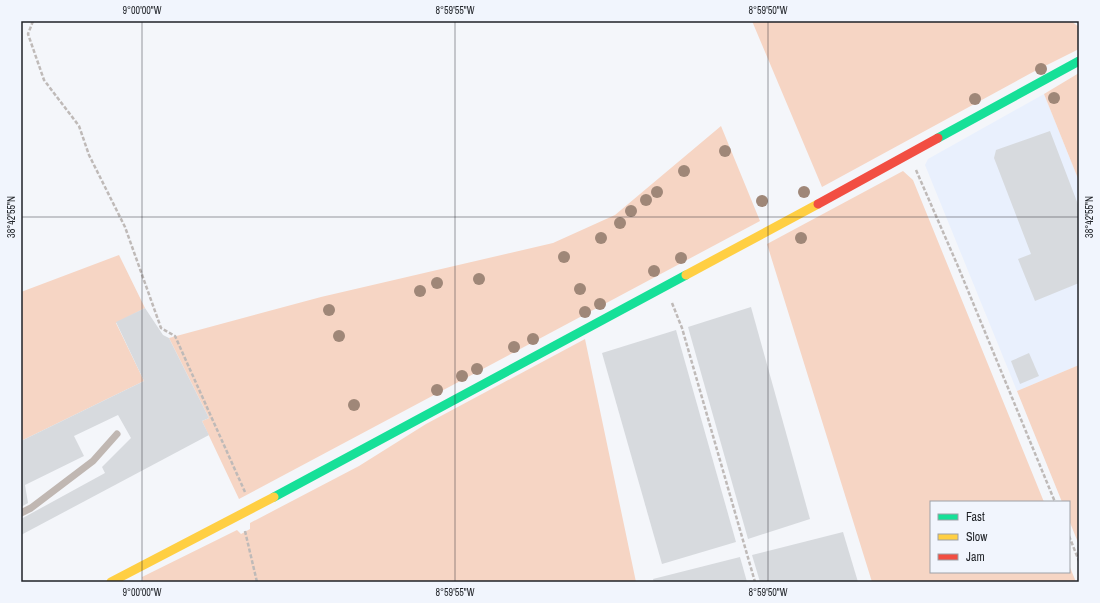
<svg xmlns="http://www.w3.org/2000/svg" width="1100" height="603" font-family="'Archivo Narrow',sans-serif">
<rect width="100%" height="100%" fill="#f4f6fa"/>
<!-- built -->
<path fill="#e9f0fd" d="M 1044,94 L 1079,181 L 1079,365 L 1017,391 L 925,165 L 928,159 Z"/>
<!-- grass -->
<g fill="#f6d5c4">
<path d="M 752,21 L 1071,21 L 1079,27 L 1079,49 L 1033,72 L 822,187 Z"/>
<path d="M 1079,73 L 1079,181 L 1044,94 Z"/>
<path d="M 721,126 L 760,221 L 239,499 L 202,421 L 209,418 L 169,338 L 321,297 L 553,243 L 615,215 Z"/>
<path d="M 903,171 L 913,180 L 1044,502 L 931,502 L 931,572 L 1069,572 L 1069,565 L 1076,582 L 872,582 L 767,244 Z"/>
<path d="M 119,255 L 145,308 L 116,323 L 144,381 L 21,441 L 21,292 Z"/>
<path d="M 585,339 L 636,582 L 143,582 L 142,577 L 237,530 L 241,534 L 250,529 L 250,523 L 359,466 L 426,424 Z"/>
<path d="M 1079,365 L 1079,545 L 1069,520 L 1069,502 L 1062,502 L 1017,391 Z"/>
</g>
<!-- building -->
<g fill="#d7dade">
<path d="M 1050,131 L 1079,207 L 1079,283 L 1035,301 L 1018,259 L 1031,254 L 994,158 L 996,150 Z"/>
<path d="M 751,307 L 810,519 L 748,539 L 688,327 Z"/>
<path d="M 145,308 L 163,335 L 169,338 L 209,418 L 202,421 L 209,435 L 21,535 L 21,519 L 105,473 L 102,467 L 131,438 L 118,415 L 74,436 L 84,456 L 25,485 L 28,503 L 21,507 L 21,441 L 144,381 L 116,322 Z"/>
<path d="M 676,330 L 736,542 L 662,564 L 602,353 Z"/>
<path d="M 1029,353 L 1039,376 L 1020,384 L 1011,361 Z"/>
<path d="M 843,532 L 858,582 L 760,582 L 752,555 Z"/>
<path d="M 740,557 L 747,582 L 654,582 L 653,579 Z"/>
</g>
<g fill="none" stroke-linecap="round" stroke-linejoin="round">
<!-- path -->
<g stroke="#bfbab8" stroke-width="2.5" stroke-dasharray="4 2" stroke-linecap="butt">
<path d="M 33,21 L 28,34 L 44,80 L 79,126 L 89,155 L 125,227 L 161,328 L 175,336 L 245,492"/>
<path d="M 916,170 L 957,264 L 1055,502"/>
<path d="M 672,303 L 682,328 L 755,582"/>
<path d="M 245,531 L 257,582"/>
<path d="M 1069,536 L 1079,561"/>
</g>
<!-- lane -->
<path stroke="#c0b7b2" stroke-width="7" d="M 21,513 L 31,508 L 93,461 L 117,434"/>
<!-- fast -->
<g stroke="#16e098" stroke-width="9">
<path d="M 938,138 L 1079,61"/>
<path d="M 274,497 L 686,275"/>
</g>
<!-- slow -->
<g stroke="#ffcf43" stroke-width="9">
<path d="M 686,275 L 818,204"/>
<path d="M 111,582 L 274,497"/>
</g>
<!-- jam -->
<path stroke="#f24e42" stroke-width="9" d="M 818,204 L 938,138"/>
</g>
<!-- trees -->
<g fill="#9f8778">
<circle cx="1041" cy="69" r="6"/>
<circle cx="1054" cy="98" r="6"/>
<circle cx="975" cy="99" r="6"/>
<circle cx="725" cy="151" r="6"/>
<circle cx="684" cy="171" r="6"/>
<circle cx="657" cy="192" r="6"/>
<circle cx="804" cy="192" r="6"/>
<circle cx="646" cy="200" r="6"/>
<circle cx="762" cy="201" r="6"/>
<circle cx="631" cy="211" r="6"/>
<circle cx="620" cy="223" r="6"/>
<circle cx="601" cy="238" r="6"/>
<circle cx="801" cy="238" r="6"/>
<circle cx="564" cy="257" r="6"/>
<circle cx="681" cy="258" r="6"/>
<circle cx="654" cy="271" r="6"/>
<circle cx="479" cy="279" r="6"/>
<circle cx="437" cy="283" r="6"/>
<circle cx="580" cy="289" r="6"/>
<circle cx="420" cy="291" r="6"/>
<circle cx="600" cy="304" r="6"/>
<circle cx="329" cy="310" r="6"/>
<circle cx="585" cy="312" r="6"/>
<circle cx="339" cy="336" r="6"/>
<circle cx="533" cy="339" r="6"/>
<circle cx="514" cy="347" r="6"/>
<circle cx="477" cy="369" r="6"/>
<circle cx="462" cy="376" r="6"/>
<circle cx="437" cy="390" r="6"/>
<circle cx="354" cy="405" r="6"/>
</g>
<!-- ticks -->
<path fill="none" stroke="#1f2227" stroke-width="1" stroke-opacity="0.45" d="M 142,21 L 142,582M 455,21 L 455,582M 768,21 L 768,582M 21,217 L 1079,217"/>
<!-- border -->
<rect width="1100" height="603" fill="none" stroke="#f1f5fd" stroke-width="44"/>
<!-- legend -->
<rect x="930" y="501" width="140" height="72" fill="#f1f5fd" stroke="#9da1a7"/>
<rect x="938" y="514" width="20" height="6" fill="#16e098" stroke="#9da1a7"/>
<text x="966" y="521" font-size="12" fill="#1f2227">Fast</text>
<rect x="938" y="534" width="20" height="6" fill="#ffcf43" stroke="#9da1a7"/>
<text x="966" y="541" font-size="12" fill="#1f2227">Slow</text>
<rect x="938" y="554" width="20" height="6" fill="#f24e42" stroke="#9da1a7"/>
<text x="966" y="561" font-size="12" fill="#1f2227">Jam</text>
<rect x="22" y="22" width="1056" height="559" fill="none" stroke="#1f2227" stroke-width="1.5"/>
<g font-size="10" text-anchor="middle" fill="#1f2227">
<text x="142" y="14">9°00'00"W</text>
<text x="455" y="14">8°59'55"W</text>
<text x="768" y="14">8°59'50"W</text>
<text transform="translate(11 217) rotate(-90)" y="4">38°42'55"N</text>
<text transform="translate(1089 217) rotate(-90)" y="4">38°42'55"N</text>
<text x="142" y="596">9°00'00"W</text>
<text x="455" y="596">8°59'55"W</text>
<text x="768" y="596">8°59'50"W</text>
</g>
</svg>
